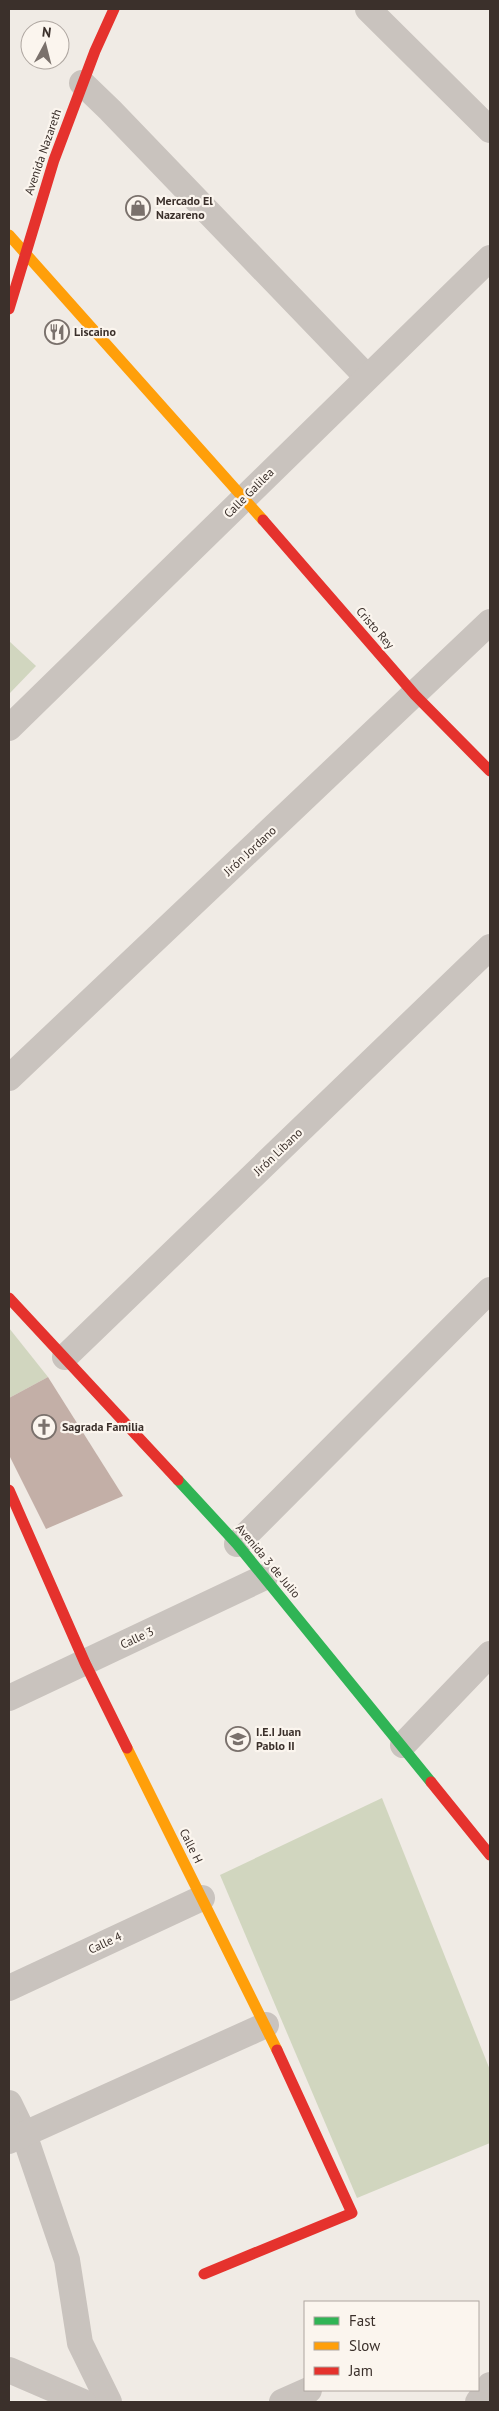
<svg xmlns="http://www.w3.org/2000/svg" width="499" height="2411" font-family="'PT Sans',sans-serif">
<rect width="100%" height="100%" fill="#f0ebe5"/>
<!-- green -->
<g fill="#d1d6bf">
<path d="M 9,641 L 36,666 L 9,694 Z"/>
<path d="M 9,1328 L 48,1377 L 9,1398 Z"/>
<path d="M 382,1798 L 490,2070 L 490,2143 L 357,2198 L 220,1875 Z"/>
</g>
<!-- building -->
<path fill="#c3afa7" d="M 48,1377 L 123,1496 L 46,1529 L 9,1455 L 9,1398 Z"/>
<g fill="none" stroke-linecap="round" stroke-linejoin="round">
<!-- street -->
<g stroke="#c9c3be" stroke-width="26">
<path d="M 368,9 L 490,130"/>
<path d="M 82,83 L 110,110 L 367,377"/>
<path d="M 9,728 L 490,258"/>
<path d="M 9,1078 L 490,622"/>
<path d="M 65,1357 L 490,947"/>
<path d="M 237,1544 L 490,1290"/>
<path d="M 9,1698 L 265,1577"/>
<path d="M 403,1745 L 490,1654"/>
<path d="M 9,1988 L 202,1898"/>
<path d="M 9,2103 L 24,2134 L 67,2260 L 80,2343 L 109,2402"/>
<path d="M 9,2141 L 266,2025"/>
<path d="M 9,2370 L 83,2402"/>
<path d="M 282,2402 L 309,2390"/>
<path d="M 478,2402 L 490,2385"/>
</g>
<!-- fast -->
<path stroke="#30b455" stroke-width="11" d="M 178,1480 L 237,1544 L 431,1782"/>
<!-- slow -->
<g stroke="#ff9f0a" stroke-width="11">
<path d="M 9,235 L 263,520"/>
<path d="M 127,1748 L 277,2050"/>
</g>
<!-- jam -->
<g stroke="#e5322d" stroke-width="11">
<path d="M 9,309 L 54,160 L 95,51 L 114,9"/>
<path d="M 263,520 L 415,695 L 490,771"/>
<path d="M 9,1298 L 178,1480"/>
<path d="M 9,1490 L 85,1663 L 127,1748"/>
<path d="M 431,1782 L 490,1855"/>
<path d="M 204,2274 L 352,2213 L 277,2050"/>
</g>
</g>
<!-- icons -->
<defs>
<symbol id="shop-ring" viewBox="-11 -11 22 22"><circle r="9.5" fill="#fbf5ee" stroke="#7a716c" stroke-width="1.5"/><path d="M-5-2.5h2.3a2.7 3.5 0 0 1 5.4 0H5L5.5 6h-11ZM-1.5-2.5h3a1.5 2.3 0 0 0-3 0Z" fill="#7a716c"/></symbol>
<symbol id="restaurant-ring" viewBox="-11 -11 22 22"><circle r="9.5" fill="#fbf5ee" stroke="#7a716c" stroke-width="1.5"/><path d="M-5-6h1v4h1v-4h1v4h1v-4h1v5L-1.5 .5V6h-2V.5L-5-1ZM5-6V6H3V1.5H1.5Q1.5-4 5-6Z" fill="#7a716c"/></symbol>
<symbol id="church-ring" viewBox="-11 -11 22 22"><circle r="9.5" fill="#fbf5ee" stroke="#7a716c" stroke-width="1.5"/><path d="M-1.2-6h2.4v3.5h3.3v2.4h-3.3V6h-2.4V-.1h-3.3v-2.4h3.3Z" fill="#7a716c"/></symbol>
<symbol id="school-ring" viewBox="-11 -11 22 22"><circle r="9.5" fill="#fbf5ee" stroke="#7a716c" stroke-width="1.5"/><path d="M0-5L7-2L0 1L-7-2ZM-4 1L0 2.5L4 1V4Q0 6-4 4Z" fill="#7a716c"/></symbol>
</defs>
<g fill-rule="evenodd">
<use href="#shop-ring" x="124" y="194" width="28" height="28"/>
<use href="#restaurant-ring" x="43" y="318" width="28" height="28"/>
<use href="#church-ring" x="30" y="1413" width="28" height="28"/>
<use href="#school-ring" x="224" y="1725" width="28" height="28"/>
</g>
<g text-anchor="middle" stroke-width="4.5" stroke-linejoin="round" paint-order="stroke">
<!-- street labels -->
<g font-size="12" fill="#3b302b" stroke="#fbf5ee">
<text transform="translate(43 152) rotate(-71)" y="4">Avenida Nazareth</text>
<text transform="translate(249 493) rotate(-45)" y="4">Calle Galilea</text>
<text transform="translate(375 628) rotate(49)" y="4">Cristo Rey</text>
<text transform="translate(250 851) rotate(-43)" y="4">Jirón Jordano</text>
<text transform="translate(278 1152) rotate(-44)" y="4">Jirón Líbano</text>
<text transform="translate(268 1561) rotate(50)" y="4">Avenida 3 de Julio</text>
<text transform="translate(137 1638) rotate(-25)" y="4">Calle 3</text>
<text transform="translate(191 1846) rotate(64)" y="4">Calle H</text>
<text transform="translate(105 1943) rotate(-25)" y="4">Calle 4</text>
</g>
<!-- poi labels -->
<g font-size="12" font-weight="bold" fill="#3b302b" stroke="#fbf5ee" text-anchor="start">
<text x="156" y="205">Mercado El<tspan x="156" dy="14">Nazareno</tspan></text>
<text x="74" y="336">Liscaino</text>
<text x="62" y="1431">Sagrada Familia</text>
<text x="256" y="1736">I.E.I Juan<tspan x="256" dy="14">Pablo II</tspan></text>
</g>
</g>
<!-- border -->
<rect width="499" height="2411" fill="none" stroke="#3b302b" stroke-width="20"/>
<!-- legend -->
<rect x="304" y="2301" width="175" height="90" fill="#fbf5ee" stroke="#aea6a0"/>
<rect x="314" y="2317" width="25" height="8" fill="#30b455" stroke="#aea6a0"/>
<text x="349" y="2326" font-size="15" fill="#3b302b">Fast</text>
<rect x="314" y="2342" width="25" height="8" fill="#ff9f0a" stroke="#aea6a0"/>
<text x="349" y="2351" font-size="15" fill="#3b302b">Slow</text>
<rect x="314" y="2367" width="25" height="8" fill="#e5322d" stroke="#aea6a0"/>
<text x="349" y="2376" font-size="15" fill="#3b302b">Jam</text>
<!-- north arrow -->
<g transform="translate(45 45) rotate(7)"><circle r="24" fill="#fbf5ee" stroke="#aea6a0"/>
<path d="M0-4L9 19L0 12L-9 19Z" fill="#7a716c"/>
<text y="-8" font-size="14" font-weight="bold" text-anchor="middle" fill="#3b302b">N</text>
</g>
</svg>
